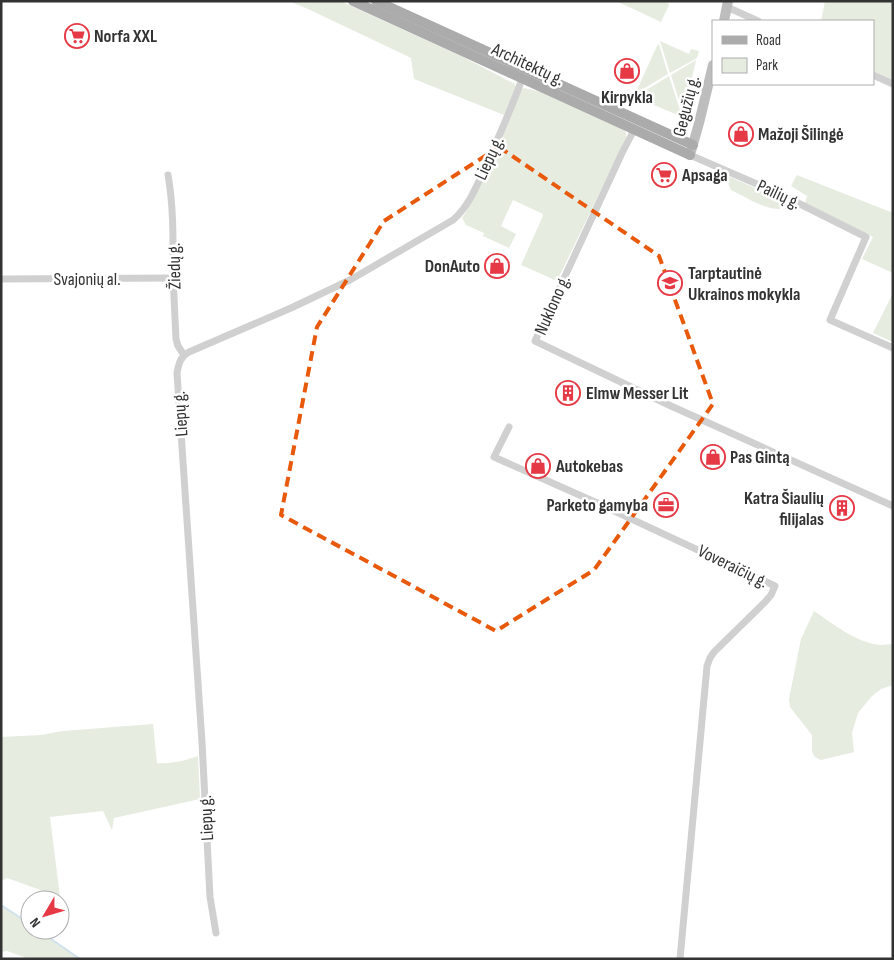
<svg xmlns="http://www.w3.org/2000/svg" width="894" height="960" font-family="'Sofia Sans Condensed',sans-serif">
<rect width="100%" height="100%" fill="#fff"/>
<!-- green -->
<g fill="#e6ecdf">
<path d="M 289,1 L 340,1 L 461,56 L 515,84 C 518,94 508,106 504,115 L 414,79 L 411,58 L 407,56 L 308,9 Z"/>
<path d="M 616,1 L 667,1 L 669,5 L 661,22 Z"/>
<path d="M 825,1 L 893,1 L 893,80 L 873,71 L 873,21 L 821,21 Z"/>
<path d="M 660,41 L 689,54 L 691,49 L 699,51 L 697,58 L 670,73 Z"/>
<path d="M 659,44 L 668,74 L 635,94 L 657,46 Z"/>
<path d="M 696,60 L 685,110 L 683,111 L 682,110 L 671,75 Z"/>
<path d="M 669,76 L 681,113 L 680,116 L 635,97 Z"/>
<path d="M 524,88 L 541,92 L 624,130 L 626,133 L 626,138 L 558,279 L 555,280 L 521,265 L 542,218 L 543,214 L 513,200 L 501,226 L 516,234 L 509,248 L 483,236 L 484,233 L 466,225 L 462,218 L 466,212 L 522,89 Z"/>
<path d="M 797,175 L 893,213 L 893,273 L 862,259 L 873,237 L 805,203 L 807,196 L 791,186 Z"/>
<path d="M 728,176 L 780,199 L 781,204 L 780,209 C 763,209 746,197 731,190 L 727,180 L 727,177 Z"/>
<path d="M 893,293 L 893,342 L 873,333 Z"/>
<path d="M 814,611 C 832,623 858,644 881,645 C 885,645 889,644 893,644 L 893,685 L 881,689 L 871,697 L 858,713 L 852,733 L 854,752 L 821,760 L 815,757 L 812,752 L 812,735 L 790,707 L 789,699 L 801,639 Z"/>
<path d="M 153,724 L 157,763 C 171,764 184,761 198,756 L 200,799 L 114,818 L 112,830 L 103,811 L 50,817 L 60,897 L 7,878 L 1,881 L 1,737 L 41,735 L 63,731 Z"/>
<path d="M 1,905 L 30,924 L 30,930 L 38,930 L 80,959 L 29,959 L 7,951 L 1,952 Z"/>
</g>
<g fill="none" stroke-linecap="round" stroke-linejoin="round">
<!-- stream -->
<g stroke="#cfe2ee" stroke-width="2">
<path d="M 1,905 L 30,924"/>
<path d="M 38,930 L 80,959"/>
</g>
<!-- street -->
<g stroke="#d0d0d0" stroke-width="7">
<path d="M 727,7 L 758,21"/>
<path d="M 873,75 L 893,84"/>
<path d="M 634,130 L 622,153 L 535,341 L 671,406 L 893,506"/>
<path d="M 690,155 L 782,195 L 866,237 L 830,320 L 893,348"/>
<path d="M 168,175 C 174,209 173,243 173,276 C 174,297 175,318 176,339 L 178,346 L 184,355"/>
<path d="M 1,279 L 173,278"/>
<path d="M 509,427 L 494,457 L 595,502 L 775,586 L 771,595 L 765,602 L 714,652 L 710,658 L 707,666 L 680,959"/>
<path d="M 216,933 L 210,897 L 202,742 L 177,373 C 179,363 180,357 189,352 L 291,308 L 350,280 L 453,220 C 471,204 478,182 488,161 C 500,134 512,107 522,79"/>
</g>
<!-- secondary -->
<g stroke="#bdbdbd" stroke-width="10">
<path d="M 724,21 L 728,1"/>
<path d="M 690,155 L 699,123 L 713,65"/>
</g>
<!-- primary -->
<g stroke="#ababab" stroke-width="10">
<path d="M 353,1 L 690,155"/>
<path d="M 376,1 L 693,145"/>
</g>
</g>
<!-- marked area -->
<path fill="none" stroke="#e8590c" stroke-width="4" stroke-dasharray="10 6" stroke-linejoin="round" d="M 499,147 L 659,256 L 713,404 L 594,570 L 496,631 L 281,515 L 317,327 L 384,221 Z"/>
<!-- icons -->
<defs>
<symbol id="supermarket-ring" viewBox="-11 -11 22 22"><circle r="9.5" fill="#fff" stroke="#e63946" stroke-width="1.5"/><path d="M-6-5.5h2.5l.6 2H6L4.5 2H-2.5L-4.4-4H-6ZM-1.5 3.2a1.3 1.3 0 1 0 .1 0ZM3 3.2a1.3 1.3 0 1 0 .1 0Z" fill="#e63946"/></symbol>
<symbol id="shop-ring" viewBox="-11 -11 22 22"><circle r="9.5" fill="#fff" stroke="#e63946" stroke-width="1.5"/><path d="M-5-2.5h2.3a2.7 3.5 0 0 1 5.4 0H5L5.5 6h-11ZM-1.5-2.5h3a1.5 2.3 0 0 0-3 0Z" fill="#e63946"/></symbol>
<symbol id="school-ring" viewBox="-11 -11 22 22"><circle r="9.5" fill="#fff" stroke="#e63946" stroke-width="1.5"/><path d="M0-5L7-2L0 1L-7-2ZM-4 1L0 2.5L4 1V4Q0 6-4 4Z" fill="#e63946"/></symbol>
<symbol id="building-ring" viewBox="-11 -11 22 22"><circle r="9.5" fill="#fff" stroke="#e63946" stroke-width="1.5"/><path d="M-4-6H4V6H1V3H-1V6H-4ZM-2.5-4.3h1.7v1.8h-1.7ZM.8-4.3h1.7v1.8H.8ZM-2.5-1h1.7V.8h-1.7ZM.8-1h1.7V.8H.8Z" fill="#e63946"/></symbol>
<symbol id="office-ring" viewBox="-11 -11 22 22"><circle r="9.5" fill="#fff" stroke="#e63946" stroke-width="1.5"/><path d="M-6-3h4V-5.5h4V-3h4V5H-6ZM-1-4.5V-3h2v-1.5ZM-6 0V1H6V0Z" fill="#e63946"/></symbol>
</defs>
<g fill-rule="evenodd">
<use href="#supermarket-ring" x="63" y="22" width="28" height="28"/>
<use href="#shop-ring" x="613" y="57" width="28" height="28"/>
<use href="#shop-ring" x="727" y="120" width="28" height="28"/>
<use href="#supermarket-ring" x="650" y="161" width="28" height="28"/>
<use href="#shop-ring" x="483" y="252" width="28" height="28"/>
<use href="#school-ring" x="656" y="269" width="28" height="28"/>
<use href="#building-ring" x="554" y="379" width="28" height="28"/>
<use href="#shop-ring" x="699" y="443" width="28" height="28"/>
<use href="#shop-ring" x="524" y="452" width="28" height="28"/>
<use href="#office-ring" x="652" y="491" width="28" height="28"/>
<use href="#building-ring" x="828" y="494" width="28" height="28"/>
</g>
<g text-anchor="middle" stroke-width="5" stroke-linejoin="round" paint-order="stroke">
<!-- poi labels -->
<g font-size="18" font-weight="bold" fill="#333" stroke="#fff" text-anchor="start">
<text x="94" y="42">Norfa XXL</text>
<text x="627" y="103" text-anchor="middle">Kirpykla</text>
<text x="758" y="140">Mažoji Šilingė</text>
<text x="682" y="181">Apsaga</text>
<text x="480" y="272" text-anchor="end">DonAuto</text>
<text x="688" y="279">Tarptautinė<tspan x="688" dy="21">Ukrainos mokykla</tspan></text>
<text x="586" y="399">Elmw Messer Lit</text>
<text x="730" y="463">Pas Gintą</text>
<text x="556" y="472">Autokebas</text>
<text x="824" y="504" text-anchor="end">Katra Šiaulių<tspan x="824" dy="21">filijalas</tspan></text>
<text x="648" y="511" text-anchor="end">Parketo gamyba</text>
</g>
<!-- street labels -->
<g font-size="18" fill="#333" stroke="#fff">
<text transform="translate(528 64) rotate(25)" y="6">Architektų g.</text>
<text transform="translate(686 106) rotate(-76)" y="6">Gegužių g.</text>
<text transform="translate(489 158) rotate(-65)" y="6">Liepų g.</text>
<text transform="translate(779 194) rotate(25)" y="6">Pailių g.</text>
<text transform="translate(174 266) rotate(-91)" y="6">Žiedų g.</text>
<text x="87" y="285">Svajonių al.</text>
<text transform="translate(552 305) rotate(-66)" y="6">Nuklono g.</text>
<text transform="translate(180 414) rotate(-94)" y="6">Liepų g.</text>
<text transform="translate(733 566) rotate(26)" y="6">Voveraičių g.</text>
<text transform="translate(206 818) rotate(-93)" y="6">Liepų g.</text>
</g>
</g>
<!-- border -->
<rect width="894" height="960" fill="none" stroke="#333333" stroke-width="5"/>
<!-- legend -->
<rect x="712" y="20" width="162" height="65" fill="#ffffff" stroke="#adadad"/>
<rect x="722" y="36" width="25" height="8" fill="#ababab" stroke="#adadad"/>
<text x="756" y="45" font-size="15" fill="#333333">Road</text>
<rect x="722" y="58" width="25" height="15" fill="#e6ecdf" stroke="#adadad"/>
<text x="756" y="70" font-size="15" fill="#333333">Park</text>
<!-- north arrow -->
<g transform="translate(45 915) rotate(232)"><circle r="24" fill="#ffffff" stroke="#adadad"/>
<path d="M0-4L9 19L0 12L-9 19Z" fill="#e63946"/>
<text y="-8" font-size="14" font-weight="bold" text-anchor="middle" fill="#333333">N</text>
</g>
</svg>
